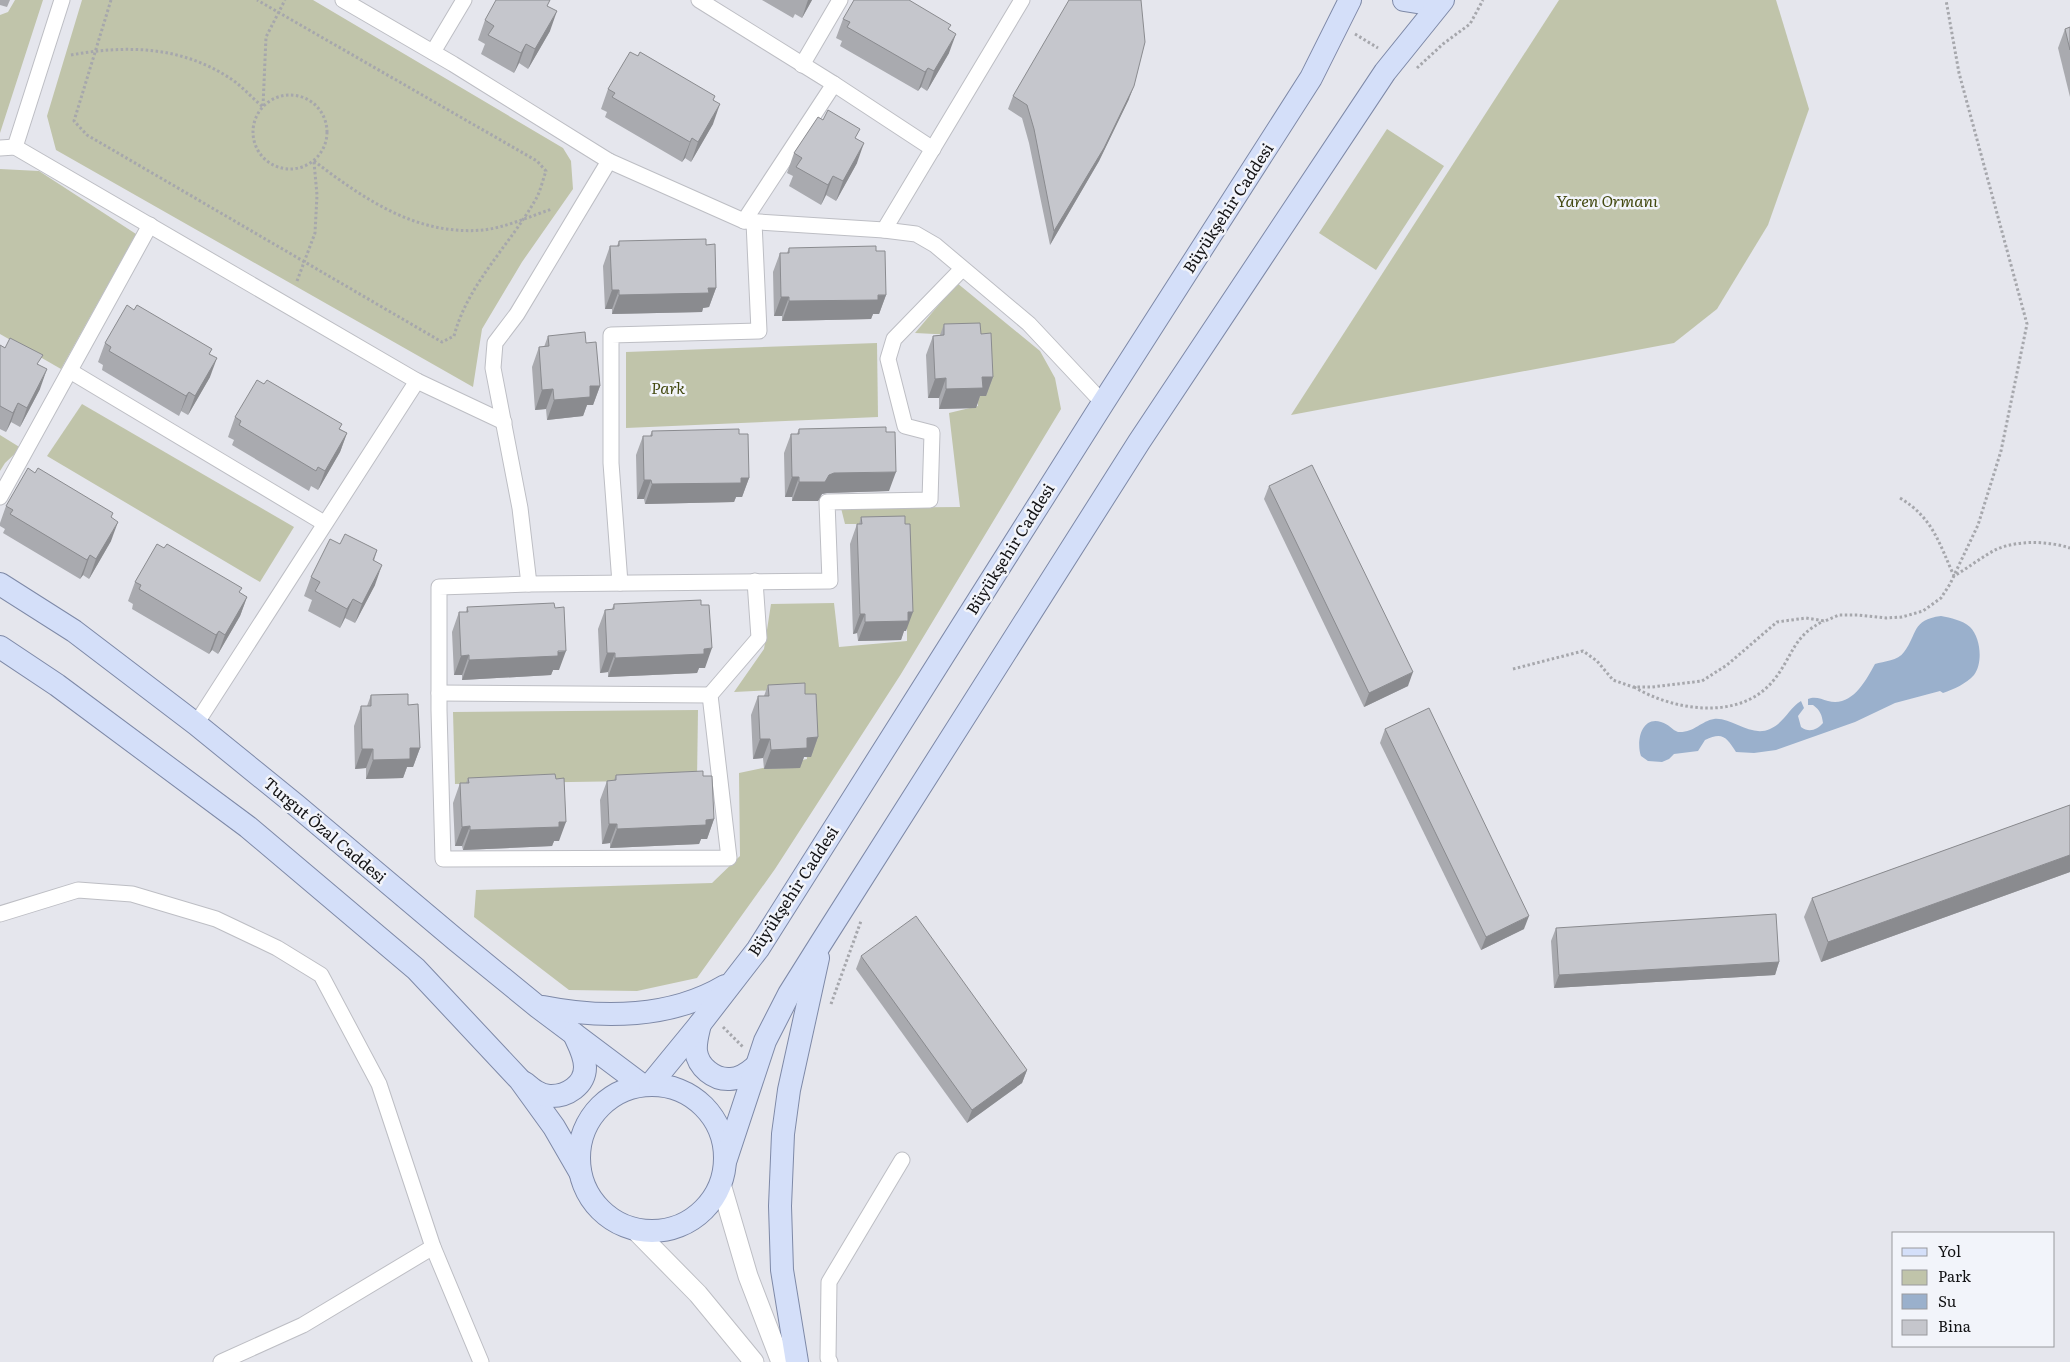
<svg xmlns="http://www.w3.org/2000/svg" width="2070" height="1362" font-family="Literata,serif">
<rect width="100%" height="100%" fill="#e5e6ed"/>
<!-- green -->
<g fill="#c0c4aa">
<path d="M 15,0 L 43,0 L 0,133 L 0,15 L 8,12 Z"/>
<path d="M 82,0 L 313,0 L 563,148 L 571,161 L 573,189 L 522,262 L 482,329 L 473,387 L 56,150 L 47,116 Z"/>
<path d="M 1559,0 L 1776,0 L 1809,109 L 1768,225 L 1717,309 L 1674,343 L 1291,415 Z"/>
<path d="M 1387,129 L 1444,166 L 1376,270 L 1319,233 Z"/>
<path d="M 0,169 L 39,171 L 136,234 L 61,369 L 0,334 Z"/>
<path d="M 957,283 L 1040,351 L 1055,378 L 1061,409 L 901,674 L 775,869 L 697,978 L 637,991 L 569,990 L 474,917 L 476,890 L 712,883 L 740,856 L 739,773 L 807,759 L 799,689 L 734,692 L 764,649 L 771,604 L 834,603 L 839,647 L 907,641 L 907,524 L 845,524 L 841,508 L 960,507 L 949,413 L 978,406 L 974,336 L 915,333 Z"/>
<path d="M 877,343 L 878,417 L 626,428 L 626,352 Z"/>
<path d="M 82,404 L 294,527 L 260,582 L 47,456 Z"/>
<path d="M 0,435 L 21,448 L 5,463 L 0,471 Z"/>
<path d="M 698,710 L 697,780 L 455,784 L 453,712 Z"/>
</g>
<!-- water -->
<path fill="#9ab0cc" d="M 1941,616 C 1951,618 1962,620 1970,627 C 1981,638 1983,663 1974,675 C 1966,684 1954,689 1943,693 L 1940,691 L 1895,703 L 1855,722 L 1776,750 L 1754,753 L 1736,752 C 1727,738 1723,731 1705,740 L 1698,751 L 1674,754 L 1669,759 L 1662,762 L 1648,761 L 1641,756 C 1636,742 1641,716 1661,722 C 1669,724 1672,730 1678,732 C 1694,733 1701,721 1714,719 C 1732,717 1751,738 1770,729 C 1785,722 1789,708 1801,701 L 1804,708 L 1798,716 L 1801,727 C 1809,733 1817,730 1823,723 C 1822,715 1820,710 1813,705 L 1808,705 L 1808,699 C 1815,696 1821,699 1828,701 C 1852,707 1865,682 1875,664 C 1884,661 1898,661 1904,652 C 1918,634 1911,620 1941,616 Z"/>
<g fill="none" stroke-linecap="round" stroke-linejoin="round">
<defs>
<g id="minor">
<path d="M 343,0 L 453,64 L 609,161"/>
<path d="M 699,0 L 834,84"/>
<path d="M 433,52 L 464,0"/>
<path d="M 802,65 L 840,0"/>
<path d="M 15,147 L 62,0"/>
<path d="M 0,148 L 15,147 L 417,381 L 504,422"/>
<path d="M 744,221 L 834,84 L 933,149"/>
<path d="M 884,230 L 1022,0"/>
<path d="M 962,269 L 894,339 L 888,359 L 905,426 L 932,433 L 930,500 L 827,502 L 830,581 L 529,584 L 520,508 L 493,368 L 495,343 L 517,314 L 609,161 L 744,221 L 884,230 L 916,234 L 935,245 L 1029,324 L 1103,403"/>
<path d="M 70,371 L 324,523"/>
<path d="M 0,497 L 150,225"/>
<path d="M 620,583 L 611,463 L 611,335 L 759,331 L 754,222"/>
<path d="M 529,584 L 439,587 L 439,710 L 443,859 L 729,858 L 710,695 L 759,638 L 755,581"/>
<path d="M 439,693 L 710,695"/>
<path d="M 196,724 L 417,381"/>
<path d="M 0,914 L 78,890 L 132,894 L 216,919 L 277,948 L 321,975 L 379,1084 L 433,1247 L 481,1362"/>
<path d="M 221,1362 L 303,1325 L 433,1247"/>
<path d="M 830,1362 L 828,1358 L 829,1282 L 902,1160"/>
</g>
<g id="tertiary">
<path d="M 721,1184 L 748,1276 L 781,1362"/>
<path d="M 635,1230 L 698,1294 L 754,1362"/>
</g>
<g id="primary">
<path d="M 1404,0 L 1423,3 L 1441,0"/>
<path d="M 0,584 L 74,631 L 196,724 L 297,806 L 456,940 L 538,1007 L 642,1085"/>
<path d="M 0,647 L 57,685 L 248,827 L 416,969 L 520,1080 L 554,1127 L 580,1172"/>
<path d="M 543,1007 C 603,1019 671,1018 725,986"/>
<path d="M 700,1024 C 698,1033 695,1042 696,1051 C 698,1067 714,1080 730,1079 C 740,1079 748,1073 755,1067"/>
<path d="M 525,1083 C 532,1089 539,1095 549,1096 C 567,1097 585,1085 585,1067 C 585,1055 579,1045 574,1034"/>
<circle cx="652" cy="1158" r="73"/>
<path d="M 650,1085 L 700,1024 L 758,949 L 1103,403 L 1311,78 L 1350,0"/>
<path d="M 726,1159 L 765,1041 L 789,994 L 821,943 L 1139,442 L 1385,72 L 1443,0"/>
<path d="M 797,1362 L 782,1270 L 780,1206 L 783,1134 L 789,1090 L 818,958"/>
</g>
</defs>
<!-- minor casing -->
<use href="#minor" stroke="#bdbec4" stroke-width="17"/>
<!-- tertiary casing -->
<use href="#tertiary" stroke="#bdbec4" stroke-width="21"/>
<!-- primary casing -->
<use href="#primary" stroke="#7e89a7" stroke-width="24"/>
<!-- path -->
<g stroke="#a6a7ac" stroke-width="3" stroke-dasharray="2.5 2.5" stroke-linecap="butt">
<path d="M 111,0 L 74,121 L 87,135 L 442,342 L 454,336 C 468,283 511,244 537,197 C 541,189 543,179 546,171 L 537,161 L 257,0"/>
<path d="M 1355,34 L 1378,48"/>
<path d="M 71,55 C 125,45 180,46 228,77 C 240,84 251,97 263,107"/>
<path d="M 1417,68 L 1443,44 L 1470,24 L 1483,0"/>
<circle cx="290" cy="132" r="37"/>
<path d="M 263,106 L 266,37 L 285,0"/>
<path d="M 314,161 C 364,199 417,236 483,230 C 504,228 531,216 552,209"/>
<path d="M 297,281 L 315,233 L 317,195 L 314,162"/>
<path d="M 1900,498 C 1933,518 1939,543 1954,576 C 1968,568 1983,556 1997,549 C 2019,540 2048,541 2070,548"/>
<path d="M 1513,669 L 1583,651 L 1597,661 L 1613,680 L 1633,687 L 1652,687 L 1702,681 L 1727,665 L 1777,622 L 1806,618 L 1825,621 L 1839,615 L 1858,615 L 1886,618 L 1902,617 L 1923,611 L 1941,598 L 1950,584 L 1978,525 L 2001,451 L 2027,324 L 1959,73 L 1946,0"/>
<path d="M 1634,687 C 1674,711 1740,721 1773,681 C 1793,657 1792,636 1824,621"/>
<path d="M 831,1004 L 861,921"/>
<path d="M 723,1027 L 743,1047"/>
</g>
<!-- minor -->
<use href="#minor" stroke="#fff" stroke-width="15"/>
<!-- tertiary -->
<use href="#tertiary" stroke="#fff" stroke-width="19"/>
<!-- primary -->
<use href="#primary" stroke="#d4dff9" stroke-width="22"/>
</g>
<!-- wall -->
<g fill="#a9aaaf">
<path d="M 0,0 L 10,0 L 7,7 L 0,5 Z"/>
<path d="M 762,0 L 812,0 L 802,18 L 795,14 L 793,18 Z"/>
<path d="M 549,7 L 550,31 L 528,69 L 519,63 L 514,73 L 481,54 L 485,44 L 478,40 L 485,20 Z"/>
<path d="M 843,19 L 949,30 L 949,53 L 927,91 L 921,87 L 918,91 L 840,46 L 842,41 L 836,38 Z"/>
<path d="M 2070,27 L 2070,97 L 2058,48 L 2065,29 Z"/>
<path d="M 608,89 L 714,100 L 713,124 L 691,162 L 685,158 L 682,162 L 605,117 L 607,112 L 601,109 Z"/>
<path d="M 1013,96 L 1129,99 L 1099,161 L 1050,245 L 1029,143 L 1022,118 L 1008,109 Z"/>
<path d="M 856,139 L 857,163 L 836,201 L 826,195 L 821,205 L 789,186 L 793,176 L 787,173 L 794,153 Z"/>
<path d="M 619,241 L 706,245 L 716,288 L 709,307 L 703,308 L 702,312 L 612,314 L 612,309 L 605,309 L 603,266 L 610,246 L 617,246 Z"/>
<path d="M 789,248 L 876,251 L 886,295 L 879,314 L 873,314 L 871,319 L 782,321 L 782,316 L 774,316 L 773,272 L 780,253 L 787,253 Z"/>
<path d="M 944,324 L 981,334 L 993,377 L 986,396 L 980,396 L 976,408 L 939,409 L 939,398 L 928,398 L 926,355 L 933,336 L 940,335 Z"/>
<path d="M 548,336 L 586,343 L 600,386 L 593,405 L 587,405 L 583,416 L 547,420 L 546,409 L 535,410 L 532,367 L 539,347 L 544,347 Z"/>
<path d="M 105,343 L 210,354 L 210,377 L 188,415 L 181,411 L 179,416 L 102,370 L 103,365 L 98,362 Z"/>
<path d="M 0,345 L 39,365 L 40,389 L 20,427 L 11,422 L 6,432 L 0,429 Z"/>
<path d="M 235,417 L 340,429 L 347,433 L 340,452 L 318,490 L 311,486 L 309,491 L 232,445 L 234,440 L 228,437 Z"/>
<path d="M 799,429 L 889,491 L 827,493 L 822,494 L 818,501 L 792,501 L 792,497 L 785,497 L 784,453 L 791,434 L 797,434 Z"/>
<path d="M 652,431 L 739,434 L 749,478 L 742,497 L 736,497 L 734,502 L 645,504 L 644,499 L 637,499 L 636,455 L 643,436 L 650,436 Z"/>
<path d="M 1269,486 L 1408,686 L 1364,707 L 1264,499 Z"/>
<path d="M 6,506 L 112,518 L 111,541 L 89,579 L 83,575 L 80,579 L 3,533 L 5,529 L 0,526 L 0,523 Z"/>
<path d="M 861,517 L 906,631 L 904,631 L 901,640 L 858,641 L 857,633 L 853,634 L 850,544 L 857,524 L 859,524 Z"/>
<path d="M 340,544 L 377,550 L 374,561 L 375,585 L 355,623 L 345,618 L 340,628 L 308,611 L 312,600 L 304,596 L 311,577 Z"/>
<path d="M 135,582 L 240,593 L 247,597 L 240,616 L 218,654 L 212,650 L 209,654 L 132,609 L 133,604 L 128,601 Z"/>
<path d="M 614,604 L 705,668 L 699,668 L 697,673 L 608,677 L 608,672 L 600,673 L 598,629 L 605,610 L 612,609 Z"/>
<path d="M 467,607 L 559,670 L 553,670 L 551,675 L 462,680 L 462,675 L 454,675 L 452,632 L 459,612 L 466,612 Z"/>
<path d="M 768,685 L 805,694 L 818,737 L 811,757 L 804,757 L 800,768 L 764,769 L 763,758 L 753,759 L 751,715 L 758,696 L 764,696 Z"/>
<path d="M 371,695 L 408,705 L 420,748 L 413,767 L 407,767 L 403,778 L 366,779 L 366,768 L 355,769 L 354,726 L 361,706 L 367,706 Z"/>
<path d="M 1385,729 L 1524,929 L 1481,950 L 1380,743 Z"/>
<path d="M 616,775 L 703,776 L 714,819 L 707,839 L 701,839 L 699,844 L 610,848 L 610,843 L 602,844 L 600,800 L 607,781 L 614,780 Z"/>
<path d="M 468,778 L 559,841 L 554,841 L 552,846 L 463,850 L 462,846 L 455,846 L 453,803 L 460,783 L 466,783 Z"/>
<path d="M 2070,805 L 2070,872 L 1821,962 L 1804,917 L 1812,898 Z"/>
<path d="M 1556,928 L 1779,962 L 1775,975 L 1554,988 L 1551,941 Z"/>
<path d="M 861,956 L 1027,1070 L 1022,1083 L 967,1123 L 856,969 Z"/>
</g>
<!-- shaded-wall -->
<g fill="#8a8b8f">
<path d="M 808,0 L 812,0 L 802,18 Z"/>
<path d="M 557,11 L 550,31 L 528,69 L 535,49 Z"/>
<path d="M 956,34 L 949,53 L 927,91 L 934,71 Z"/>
<path d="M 526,44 L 519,63 L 514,73 L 521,53 Z"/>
<path d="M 928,68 L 921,87 L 918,91 L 925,72 Z"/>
<path d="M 1134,86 L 1129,99 L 1099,161 L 1050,245 L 1054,231 Z"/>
<path d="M 720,104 L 713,124 L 691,162 L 698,142 Z"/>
<path d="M 692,138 L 685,158 L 682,162 L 690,142 Z"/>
<path d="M 864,143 L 857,163 L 836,201 L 843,181 Z"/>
<path d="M 833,176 L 826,195 L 821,205 L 828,185 Z"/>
<path d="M 708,288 L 716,288 L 709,307 L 703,308 L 702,312 L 612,314 L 619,295 Z"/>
<path d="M 612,290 L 619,290 L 612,309 L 605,309 Z"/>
<path d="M 886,295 L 879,314 L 873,314 L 871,319 L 782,321 L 789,301 Z"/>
<path d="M 781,297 L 789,297 L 782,316 L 774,316 Z"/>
<path d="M 217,358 L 210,377 L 188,415 L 195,396 Z"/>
<path d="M 47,369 L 40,389 L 20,427 L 27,408 Z"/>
<path d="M 982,377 L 993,377 L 986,396 L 980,396 L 976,408 L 939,409 L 946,389 Z"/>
<path d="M 946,378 L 939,398 L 928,398 L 935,379 Z"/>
<path d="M 590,386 L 600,386 L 593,405 L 587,405 L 583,416 L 547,420 L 554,400 Z"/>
<path d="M 553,389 L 546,409 L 535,410 L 542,390 Z"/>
<path d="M 189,392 L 181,411 L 179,416 L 186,396 Z"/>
<path d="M 18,403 L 11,422 L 6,432 L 13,413 Z"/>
<path d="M 347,433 L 340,452 L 318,490 L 325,471 Z"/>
<path d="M 896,472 L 889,491 L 827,493 L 822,494 L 818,501 L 792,501 L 799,482 L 834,473 Z"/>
<path d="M 792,477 L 799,477 L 792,497 L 785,497 Z"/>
<path d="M 741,478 L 749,478 L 742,497 L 736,497 L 734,502 L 645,504 L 652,484 Z"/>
<path d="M 644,480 L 651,480 L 644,499 L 637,499 Z"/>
<path d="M 118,522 L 111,541 L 89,579 L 96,559 Z"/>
<path d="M 90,555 L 83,575 L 80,579 L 87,560 Z"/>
<path d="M 382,565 L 375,585 L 355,623 L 362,604 Z"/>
<path d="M 247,597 L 240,616 L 218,654 L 225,635 Z"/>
<path d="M 353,599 L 345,618 L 340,628 L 347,609 Z"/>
<path d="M 908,612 L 913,612 L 906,631 L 904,631 L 901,640 L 858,641 L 865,622 Z"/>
<path d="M 860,614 L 865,614 L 857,633 L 853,634 Z"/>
<path d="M 219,631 L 212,650 L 209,654 L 216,635 Z"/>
<path d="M 712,648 L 705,668 L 699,668 L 697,673 L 608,677 L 615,658 Z"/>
<path d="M 566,651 L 559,670 L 553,670 L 551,675 L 462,680 L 469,660 Z"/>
<path d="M 607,653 L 615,653 L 608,672 L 600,673 Z"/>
<path d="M 469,655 L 462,675 L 454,675 L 461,656 Z"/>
<path d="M 1413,672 L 1408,686 L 1364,707 L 1369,693 Z"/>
<path d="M 818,737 L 811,757 L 804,757 L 800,768 L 764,769 L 771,750 L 807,738 Z"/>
<path d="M 760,739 L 770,739 L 763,758 L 753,759 Z"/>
<path d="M 410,748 L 420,748 L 413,767 L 407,767 L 403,778 L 366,779 L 373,760 Z"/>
<path d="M 362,749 L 373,749 L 366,768 L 355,769 Z"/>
<path d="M 714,819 L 707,839 L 701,839 L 699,844 L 610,848 L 617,829 Z"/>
<path d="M 559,822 L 566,822 L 559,841 L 554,841 L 552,846 L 463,850 L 470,830 Z"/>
<path d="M 609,824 L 617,824 L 610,843 L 602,844 Z"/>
<path d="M 470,826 L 462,846 L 455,846 L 462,827 Z"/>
<path d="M 2070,855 L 2070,872 L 1821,962 L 1828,942 Z"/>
<path d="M 1529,916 L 1524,929 L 1481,950 L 1486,937 Z"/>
<path d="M 1779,962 L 1775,975 L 1554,988 L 1559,975 Z"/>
<path d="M 1027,1070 L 1022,1083 L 967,1123 L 972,1110 Z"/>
</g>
<!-- building -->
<g fill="#c5c6cc" stroke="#8a8b8f">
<path d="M 496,0 L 550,0 L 547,6 L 557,11 L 535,49 L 526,44 L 521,53 L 488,35 L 494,26 L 485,20 Z"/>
<path d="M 854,0 L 909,0 L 951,25 L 948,29 L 956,34 L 934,71 L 928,68 L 925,72 L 847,27 L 850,22 L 843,19 Z"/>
<path d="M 1069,0 L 1141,0 L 1145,42 L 1134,86 L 1104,148 L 1054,231 L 1034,129 L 1027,105 L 1013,96 Z"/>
<path d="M 2070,27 L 2070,50 L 2065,29 Z"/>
<path d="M 630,52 L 638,56 L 640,52 L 715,96 L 713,100 L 720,104 L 698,142 L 692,138 L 690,142 L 612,97 L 615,93 L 608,89 Z"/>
<path d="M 828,110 L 860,129 L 855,138 L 864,143 L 843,181 L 833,176 L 828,185 L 796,167 L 802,158 L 794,153 L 818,117 L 823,120 Z"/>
<path d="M 706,239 L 706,245 L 715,244 L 716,288 L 708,288 L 709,293 L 619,295 L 619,290 L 612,290 L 610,246 L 619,246 L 619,241 Z"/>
<path d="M 876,246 L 876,251 L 885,251 L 886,295 L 878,295 L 878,300 L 789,301 L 789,297 L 781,297 L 780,253 L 789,253 L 789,248 Z"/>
<path d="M 127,305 L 134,310 L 137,305 L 212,349 L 209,354 L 217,358 L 195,396 L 189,392 L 186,396 L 109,351 L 111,347 L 105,343 Z"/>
<path d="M 980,323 L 981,334 L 991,333 L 993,377 L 982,377 L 983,388 L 946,389 L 946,378 L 935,379 L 933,336 L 944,335 L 944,324 Z"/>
<path d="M 585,332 L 586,343 L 596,342 L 600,386 L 590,386 L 590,397 L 554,400 L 553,389 L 542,390 L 539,347 L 549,346 L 548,336 Z"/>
<path d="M 10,338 L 43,355 L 37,364 L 47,369 L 27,408 L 18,403 L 13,413 L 0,406 L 0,345 L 5,348 Z"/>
<path d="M 257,380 L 264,384 L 267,380 L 342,424 L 339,429 L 347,433 L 325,471 L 318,467 L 316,471 L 239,425 L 241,421 L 235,417 Z"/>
<path d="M 886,427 L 886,432 L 895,432 L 896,472 L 834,473 L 829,475 L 825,482 L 799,482 L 799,477 L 792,477 L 791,434 L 799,434 L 799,429 Z"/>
<path d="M 739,429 L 739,434 L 748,434 L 749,478 L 741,478 L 741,483 L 652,484 L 651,480 L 644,480 L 643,436 L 652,436 L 652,431 Z"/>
<path d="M 1312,465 L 1413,672 L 1369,693 L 1269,486 Z"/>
<path d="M 28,468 L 35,473 L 38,468 L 113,513 L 111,517 L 118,522 L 96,559 L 90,555 L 87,560 L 10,514 L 13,510 L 6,506 Z"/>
<path d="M 905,516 L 905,524 L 910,524 L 913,612 L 908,612 L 908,621 L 865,622 L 865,614 L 860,614 L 857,524 L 862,524 L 861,517 Z"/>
<path d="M 345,534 L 377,550 L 373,560 L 382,565 L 362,604 L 353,599 L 347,609 L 315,591 L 320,582 L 311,577 L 330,539 L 340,544 Z"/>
<path d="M 157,544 L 164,548 L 167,544 L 242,588 L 239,592 L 247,597 L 225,635 L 219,631 L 216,635 L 139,589 L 141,585 L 135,582 Z"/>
<path d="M 701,600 L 701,605 L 709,605 L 712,648 L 704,649 L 704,654 L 615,658 L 615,653 L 607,653 L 605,610 L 614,609 L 614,604 Z"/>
<path d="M 554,603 L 555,608 L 564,607 L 566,651 L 558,651 L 558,656 L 469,660 L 469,655 L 461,656 L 459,612 L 468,612 L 467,607 Z"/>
<path d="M 805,683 L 805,694 L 816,694 L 818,737 L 807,738 L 807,748 L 771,750 L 770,739 L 760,739 L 758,696 L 769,696 L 768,685 Z"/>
<path d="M 408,694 L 408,705 L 418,704 L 420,748 L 410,748 L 410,759 L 373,760 L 373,749 L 362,749 L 361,706 L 371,706 L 371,695 Z"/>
<path d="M 1429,708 L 1529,916 L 1486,937 L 1385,729 Z"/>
<path d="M 703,771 L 703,776 L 712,776 L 714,819 L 706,820 L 706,825 L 617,829 L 617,824 L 609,824 L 607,781 L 616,780 L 616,775 Z"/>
<path d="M 555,774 L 556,779 L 564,778 L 566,822 L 559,822 L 559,827 L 470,830 L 470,826 L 462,827 L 460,783 L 469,783 L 468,778 Z"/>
<path d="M 2070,805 L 2070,855 L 1828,942 L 1812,898 Z"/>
<path d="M 1776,914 L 1779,962 L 1559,975 L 1556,928 Z"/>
<path d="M 916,916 L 1027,1070 L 972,1110 L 861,956 Z"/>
</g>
<g text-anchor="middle" stroke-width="5" stroke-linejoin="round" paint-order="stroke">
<!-- park labels -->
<g font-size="16" font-style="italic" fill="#434910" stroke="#f2f4fa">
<text x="1607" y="207">Yaren Ormanı</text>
<text x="668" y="394">Park</text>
</g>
<!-- street labels -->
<g font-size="16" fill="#131315" stroke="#f2f4fa">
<text transform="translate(1228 208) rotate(-57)" y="6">Büyükşehir Caddesi</text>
<text transform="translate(1010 549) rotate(-58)" y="6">Büyükşehir Caddesi</text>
<text transform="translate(325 830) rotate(40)" y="6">Turgut Özal Caddesi</text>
<text transform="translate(793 891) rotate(-57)" y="6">Büyükşehir Caddesi</text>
</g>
</g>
<!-- legend -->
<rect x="1892" y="1232" width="162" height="115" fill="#f2f4fa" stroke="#999a9e"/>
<rect x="1902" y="1248" width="25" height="8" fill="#d4dff9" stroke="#999a9e"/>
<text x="1938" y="1257" font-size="15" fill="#131315">Yol</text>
<rect x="1902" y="1270" width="25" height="15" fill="#c0c4aa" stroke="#999a9e"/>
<text x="1938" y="1282" font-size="15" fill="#131315">Park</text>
<rect x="1902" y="1294" width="25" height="15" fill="#9ab0cc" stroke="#999a9e"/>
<text x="1938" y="1307" font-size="15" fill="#131315">Su</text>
<rect x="1902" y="1320" width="25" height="15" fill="#c5c6cc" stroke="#999a9e"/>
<text x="1938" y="1332" font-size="15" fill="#131315">Bina</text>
</svg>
